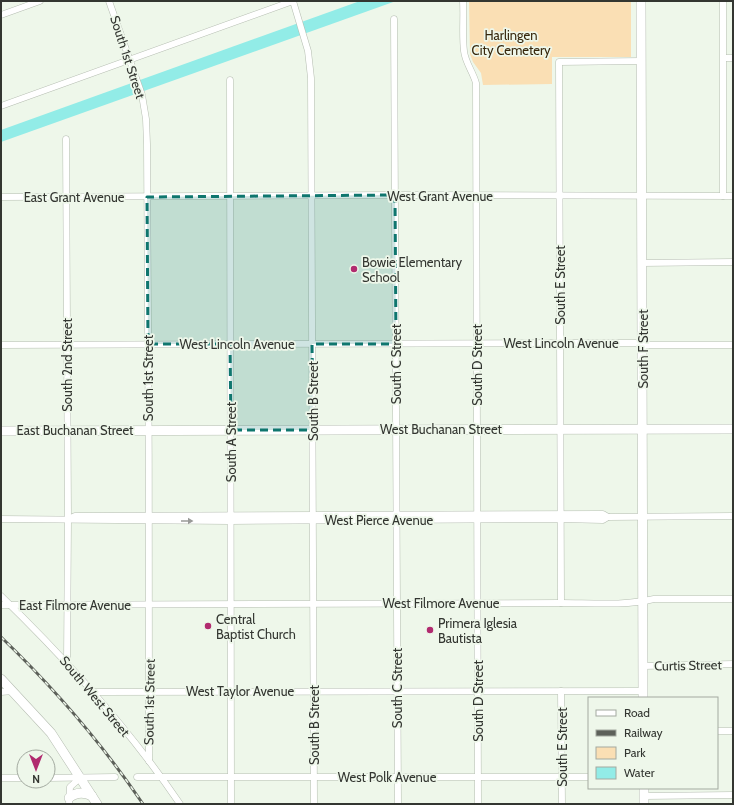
<svg xmlns="http://www.w3.org/2000/svg" width="734" height="805" font-family="Cabin,sans-serif">
<rect width="100%" height="100%" fill="#eef7ea"/>
<!-- green -->
<path fill="#fadfb4" d="M 469,1 L 631,1 L 631,57 L 552,57 L 552,84 L 483,85 L 481,73 L 473,62 L 470,54 Z"/>
<!-- water -->
<path fill="#92ece7" d="M 360,1 L 396,1 L 1,142 L 1,130 Z"/>
<g fill="none" stroke-linecap="round" stroke-linejoin="round">
<defs>
<g id="street">
<path d="M 109,1 L 142,95 L 146,119 L 147,144 C 148,350 150,555 149,761"/>
<path d="M 293,1 L 308,51 L 311,78 L 314,804"/>
<path d="M 463,1 C 464,17 462,35 464,51 C 465,62 473,72 476,83 L 478,804"/>
<path d="M 1,15 L 40,1"/>
<path d="M 394,19 L 398,804"/>
<path d="M 724,58 L 733,58"/>
<path d="M 230,80 L 231,804"/>
<path d="M 1,106 L 293,1"/>
<path d="M 66,139 L 68,519 L 67,663"/>
<path d="M 723,196 L 723,1"/>
<path d="M 1,197 L 395,195 L 733,196"/>
<path d="M 641,263 L 733,262"/>
<path d="M 1,345 L 561,343 L 635,343 L 643,345 L 733,345"/>
<path d="M 1,519 L 230,521 L 560,519 L 603,520 L 608,517"/>
<path d="M 68,519 L 75,516 L 603,514 L 608,517 L 733,516"/>
<path d="M 1,596 C 66,659 129,729 180,804"/>
<path d="M 561,603 L 559,62 L 641,61"/>
<path d="M 1,605 L 561,603 C 591,603 624,606 654,599 L 733,599"/>
<path d="M 643,666 L 733,664"/>
<path d="M 561,691 L 562,804"/>
<path d="M 1,692 L 13,691"/>
<path d="M 93,692 L 643,691"/>
<path d="M 717,731 L 733,731"/>
<path d="M 137,777 L 589,777"/>
<path d="M 1,778 L 24,778"/>
<path d="M 48,778 L 115,777"/>
<path d="M 644,796 L 733,795"/>
<path d="M 69,804 L 70,787 L 80,778"/>
</g>
<g id="secondary">
<path d="M 641,1 L 643,698"/>
<path d="M 1,431 L 733,429"/>
<path d="M 1,679 L 51,733 L 97,804"/>
<path d="M 69,798 C 76,792 84,792 92,796"/>
<path d="M 644,804 L 644,788"/>
</g>
</defs>
<!-- street casing -->
<use href="#street" stroke="#b5bdb1" stroke-width="7"/>
<!-- secondary casing -->
<use href="#secondary" stroke="#b5bdb1" stroke-width="10"/>
<!-- street -->
<use href="#street" stroke="#fff" stroke-width="6"/>
<!-- secondary -->
<use href="#secondary" stroke="#fff" stroke-width="9"/>
<defs>
<path id="rail" d="M 1,637 C 53,687 103,745 143,804"/>
</defs>
<!-- rail casing -->
<use href="#rail" stroke="#5d615a" stroke-width="3"/>
<!-- rail -->
<use href="#rail" stroke="#eef7ea" stroke-width="1.5" stroke-dasharray="4.5" stroke-linecap="butt"/>
</g>
<!-- one-way arrows -->
<defs><path id="oneway-solid" d="M-6-.8H1V-3.2L6.5 0L1 3.2V.8H-6Z"/></defs>
<use fill="#999a98" href="#oneway-solid" transform="translate(187 521)"/>
<!-- marked area -->
<path fill="#0f766e" fill-opacity="0.2" stroke="#0f766e" stroke-width="3" stroke-dasharray="8 5" stroke-linejoin="round" d="M 395,195 L 396,344 L 312,344 L 313,430 L 231,430 L 230,344 L 148,344 L 147,197 Z"/>
<!-- markers -->
<g fill="#b12b6f" stroke="#eef7ea" stroke-width="1.5">
<circle cx="354" cy="269" r="4"/>
<circle cx="208" cy="626" r="4"/>
<circle cx="430" cy="630" r="4"/>
</g>
<g text-anchor="middle" stroke-width="3.5" stroke-linejoin="round" paint-order="stroke">
<!-- park labels -->
<g font-size="13" fill="#37270c" stroke="#eef7ea">
<text x="511" y="40">Harlingen<tspan x="511" dy="15">City Cemetery</tspan></text>
</g>
<!-- street labels -->
<g font-size="13" fill="#333631" stroke="#eef7ea">
<text transform="translate(128 57) rotate(72)" y="5">South 1st Street</text>
<text x="440" y="201">West Grant Avenue</text>
<text x="74" y="202">East Grant Avenue</text>
<text transform="translate(560 285) rotate(-90)" y="5">South E Street</text>
<text x="561" y="348">West Lincoln Avenue</text>
<text x="237" y="349">West Lincoln Avenue</text>
<text transform="translate(643 349) rotate(-90)" y="5">South F Street</text>
<text transform="translate(396 364) rotate(-90)" y="5">South C Street</text>
<text transform="translate(67 365) rotate(-90)" y="5">South 2nd Street</text>
<text transform="translate(477 365) rotate(-90)" y="5">South D Street</text>
<text transform="translate(148 378) rotate(-90)" y="5">South 1st Street</text>
<text transform="translate(313 401) rotate(-90)" y="5">South B Street</text>
<text x="441" y="434">West Buchanan Street</text>
<text x="75" y="435">East Buchanan Street</text>
<text transform="translate(231 442) rotate(-90)" y="5">South A Street</text>
<text x="379" y="525">West Pierce Avenue</text>
<text x="441" y="608">West Filmore Avenue</text>
<text x="75" y="610">East Filmore Avenue</text>
<text transform="translate(688 665) rotate(-1)" y="5">Curtis Street</text>
<text transform="translate(397 688) rotate(-90)" y="5">South C Street</text>
<text x="240" y="696">West Taylor Avenue</text>
<text transform="translate(95 696) rotate(50)" y="5">South West Street</text>
<text transform="translate(478 701) rotate(-90)" y="5">South D Street</text>
<text transform="translate(149 702) rotate(-89)" y="5">South 1st Street</text>
<text transform="translate(314 725) rotate(-90)" y="5">South B Street</text>
<text transform="translate(562 747) rotate(-90)" y="5">South E Street</text>
<text x="387" y="782">West Polk Avenue</text>
</g>
<!-- poi labels -->
<g font-size="13" fill="#333631" stroke="#eef7ea" text-anchor="start">
<text x="362" y="267">Bowie Elementary<tspan x="362" dy="15">School</tspan></text>
<text x="216" y="624">Central<tspan x="216" dy="15">Baptist Church</tspan></text>
<text x="438" y="628">Primera Iglesia<tspan x="438" dy="15">Bautista</tspan></text>
</g>
</g>
<!-- border -->
<rect width="734" height="805" fill="none" stroke="#333631" stroke-width="4"/>
<!-- legend -->
<rect x="588" y="697" width="130" height="92" fill="#eef7ea" stroke="#a3aaa0"/>
<rect x="596" y="710" width="20" height="6" fill="#ffffff" stroke="#a3aaa0"/>
<text x="624" y="717" font-size="12" fill="#333631">Road</text>
<rect x="596" y="730" width="20" height="6" fill="#5d615a" stroke="#a3aaa0"/>
<text x="624" y="737" font-size="12" fill="#333631">Railway</text>
<rect x="596" y="747" width="20" height="12" fill="#fadfb4" stroke="#a3aaa0"/>
<text x="624" y="757" font-size="12" fill="#333631">Park</text>
<rect x="596" y="767" width="20" height="12" fill="#92ece7" stroke="#a3aaa0"/>
<text x="624" y="777" font-size="12" fill="#333631">Water</text>
<!-- north arrow -->
<g transform="translate(36 769) rotate(180)"><circle r="19" fill="#eef7ea" stroke="#a3aaa0"/>
<path d="M0-3L7 15L0 10L-7 15Z" fill="#b12b6f"/>
<text y="-6" font-size="11" font-weight="bold" text-anchor="middle" fill="#333631">N</text>
</g>
</svg>
